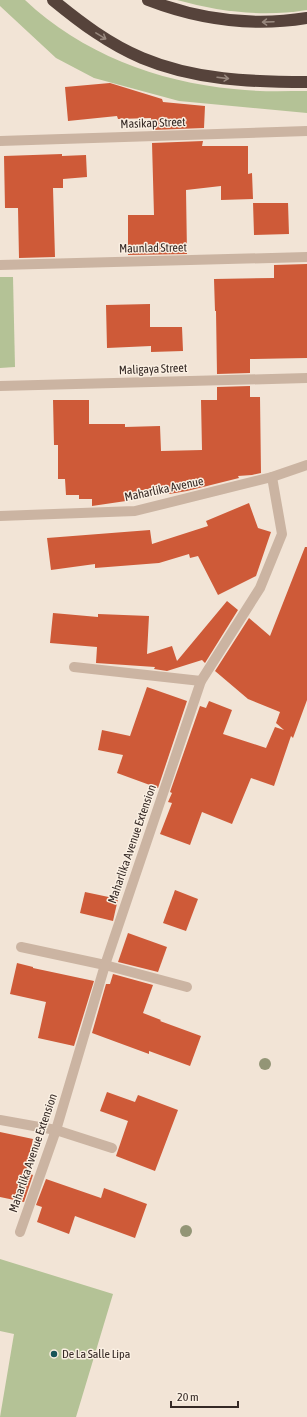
<svg xmlns="http://www.w3.org/2000/svg" width="307" height="1417" font-family="'Asap Condensed',sans-serif">
<rect width="100%" height="100%" fill="#f2e4d6"/>
<!-- green -->
<g fill="#b4c296">
<path d="M 0,0 L 25,0 C 81,53 157,82 234,89 C 258,92 283,91 307,91 L 307,113 L 179,101 L 94,78 L 56,58 L 0,6 Z"/>
<path d="M 177,0 L 307,0 L 307,10 C 263,17 220,12 177,0 Z"/>
<path d="M 0,277 L 13,277 L 15,367 L 0,368 Z"/>
<path d="M 0,1259 L 113,1294 L 76,1417 L 0,1417 L 14,1334 L 0,1331 Z"/>
</g>
<!-- building -->
<g fill="#ce5a38">
<path d="M 110,83 L 162,99 L 163,102 L 205,106 L 204,128 L 152,130 L 151,118 L 118,119 L 117,116 L 68,121 L 65,87 Z"/>
<path d="M 203,141 L 202,146 L 248,146 L 248,174 L 252,173 L 253,199 L 221,200 L 221,186 L 186,190 L 187,254 L 128,255 L 128,215 L 154,215 L 152,143 Z"/>
<path d="M 62,154 L 62,156 L 86,155 L 87,177 L 63,179 L 63,188 L 53,188 L 55,257 L 19,258 L 18,208 L 5,208 L 4,156 Z"/>
<path d="M 253,203 L 288,203 L 289,234 L 254,235 Z"/>
<path d="M 307,264 L 307,358 L 250,359 L 250,373 L 217,374 L 216,311 L 215,311 L 214,279 L 274,278 L 274,265 Z"/>
<path d="M 150,304 L 150,327 L 182,327 L 183,351 L 151,352 L 151,346 L 107,348 L 106,305 Z"/>
<path d="M 250,386 L 250,397 L 260,397 L 261,473 L 252,475 L 238,476 L 239,478 L 187,491 L 169,494 L 169,491 L 126,493 L 126,501 L 92,506 L 92,499 L 79,499 L 79,495 L 66,495 L 65,479 L 58,479 L 58,445 L 54,445 L 53,400 L 89,400 L 89,424 L 125,424 L 125,427 L 160,426 L 161,451 L 202,450 L 201,400 L 217,400 L 217,387 Z"/>
<path d="M 249,503 L 258,528 L 271,532 L 256,576 L 218,595 L 198,556 L 190,558 L 189,554 L 159,563 L 95,568 L 95,564 L 51,570 L 47,538 L 150,530 L 152,544 L 208,526 L 206,521 Z"/>
<path d="M 305,547 L 307,547 L 307,700 L 293,738 L 291,736 L 274,786 L 251,778 L 232,824 L 202,812 L 190,845 L 160,834 L 172,803 L 168,802 L 172,793 L 170,792 L 200,706 L 206,708 L 209,701 L 232,710 L 223,734 L 266,748 L 275,727 L 284,730 L 276,723 L 280,712 L 248,699 L 215,671 L 249,618 L 270,636 Z"/>
<path d="M 227,601 L 238,610 L 205,663 L 202,660 L 167,671 L 154,669 L 155,667 L 96,663 L 97,647 L 50,643 L 53,613 L 98,617 L 98,614 L 149,616 L 147,654 L 172,646 L 177,661 Z"/>
<path d="M 147,687 L 187,701 L 158,788 L 117,773 L 123,755 L 98,750 L 102,730 L 130,736 Z"/>
<path d="M 175,890 L 198,899 L 186,931 L 163,923 Z"/>
<path d="M 85,892 L 118,899 L 113,921 L 80,913 Z"/>
<path d="M 128,933 L 167,947 L 158,972 L 118,962 Z"/>
<path d="M 17,963 L 33,967 L 33,968 L 94,981 L 74,1046 L 38,1038 L 46,1002 L 10,994 Z"/>
<path d="M 113,974 L 153,985 L 143,1013 L 161,1020 L 160,1021 L 201,1036 L 190,1066 L 149,1051 L 149,1054 L 92,1033 L 106,984 L 110,984 Z"/>
<path d="M 107,1092 L 135,1102 L 138,1095 L 178,1110 L 155,1171 L 116,1156 L 128,1121 L 100,1111 Z"/>
<path d="M 0,1132 L 33,1139 L 26,1172 L 33,1175 L 24,1202 L 0,1197 Z"/>
<path d="M 46,1179 L 101,1198 L 104,1188 L 147,1204 L 135,1238 L 75,1216 L 69,1234 L 37,1222 L 42,1207 L 36,1205 Z"/>
</g>
<g fill="none" stroke-linecap="round" stroke-linejoin="round">
<!-- lane -->
<g stroke="#cbb4a2" stroke-width="10">
<path d="M 21,947 L 105,965 L 187,987"/>
<path d="M 0,1120 L 56,1130 L 112,1148"/>
</g>
<!-- street -->
<g stroke="#cbb4a2" stroke-width="10">
<path d="M 0,141 L 307,131"/>
<path d="M 0,265 L 307,257"/>
<path d="M 0,386 L 307,378"/>
<path d="M 0,516 L 135,511 L 272,477 L 307,465"/>
<path d="M 74,667 L 201,681"/>
<path d="M 20,1232 L 56,1130 L 105,965 L 201,681 L 260,588 L 282,534 L 272,477"/>
</g>
<!-- highway -->
<g stroke="#56433b" stroke-width="12">
<path d="M 53,0 C 81,23 109,44 142,58 C 194,80 251,82 307,82"/>
<path d="M 148,0 C 200,20 252,27 307,18"/>
</g>
</g>
<!-- trees -->
<g fill="#939576">
<circle cx="265" cy="1064" r="6"/>
<circle cx="186" cy="1231" r="6"/>
</g>
<!-- one-way arrows -->
<defs><path id="oneway-shaft" d="M-6 0H5M1.5-3L5.5 0L1.5 3" fill="none" stroke-width="1.6" stroke-linecap="round" stroke-linejoin="round"/></defs>
<g stroke="#98887e">
<use href="#oneway-shaft" transform="translate(268 22) rotate(178)"/>
<use href="#oneway-shaft" transform="translate(101 36) rotate(31)"/>
<use href="#oneway-shaft" transform="translate(223 78) rotate(7)"/>
</g>
<!-- markers -->
<circle fill="#185558" stroke="#faefe2" stroke-width="1.5" cx="54" cy="1354" r="4"/>
<g text-anchor="middle" stroke-width="3" stroke-linejoin="round" paint-order="stroke">
<!-- street labels -->
<g font-size="12" fill="#352925" stroke="#faefe2">
<text transform="translate(153 123) rotate(-2)" y="4">Masikap Street</text>
<text transform="translate(153 248) rotate(-1)" y="4">Maunlad Street</text>
<text transform="translate(153 369) rotate(-2)" y="4">Maligaya Street</text>
<text transform="translate(164 489) rotate(-12)" y="4">Maharlika Avenue</text>
<text transform="translate(132 844) rotate(-71)" y="4">Maharlika Avenue Extension</text>
<text transform="translate(33 1153) rotate(-71)" y="4">Maharlika Avenue Extension</text>
</g>
<!-- poi labels -->
<g font-size="12" fill="#352925" stroke="#faefe2" text-anchor="start">
<text x="62" y="1358">De La Salle Lipa</text>
</g>
</g>
<!-- scale -->
<path d="M171 1401v6h67v-6" fill="none" stroke="#352925" stroke-width="2"/>
<text x="177" y="1401" font-size="12" fill="#352925" stroke="#faefe2" stroke-width="3" paint-order="stroke">20 m</text>
</svg>
